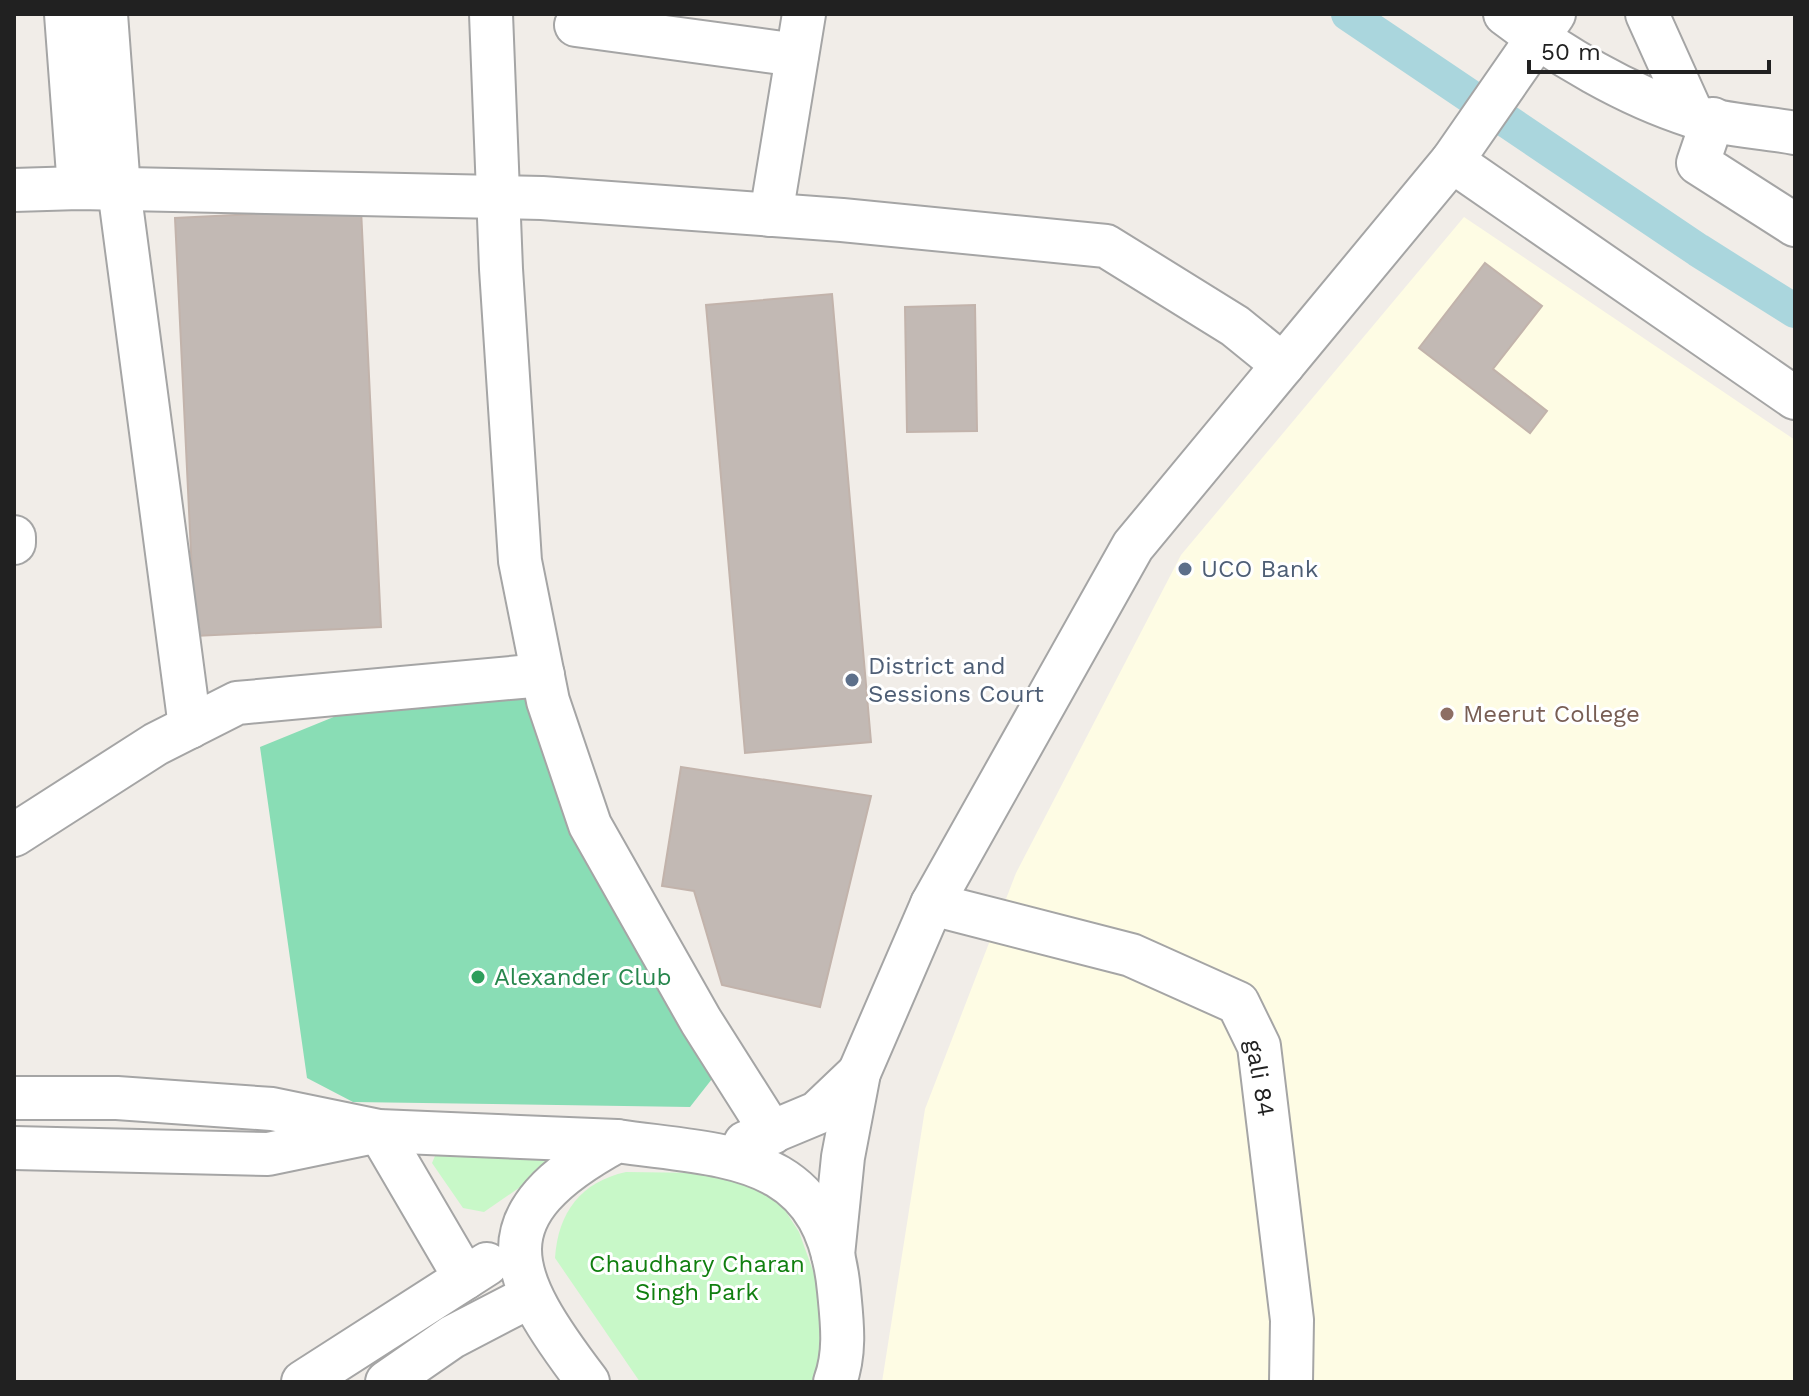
<svg xmlns="http://www.w3.org/2000/svg" width="1809" height="1396" font-family="'Work Sans',sans-serif">
<rect width="100%" height="100%" fill="#f1ede8"/>
<!-- education -->
<path fill="#fefce4" d="M 1464,217 L 1795,440 L 1795,1382 L 882,1382 L 925,1109 L 1016,873 L 1181,555 Z"/>
<!-- park -->
<g fill="#c8f8c8">
<path d="M 577,1148 L 484,1212 L 463,1208 L 432,1163 L 438,1149 Z"/>
<path d="M 626,1172 L 704,1173 L 772,1190 L 799,1232 L 826,1307 L 821,1382 L 640,1382 L 555,1258 C 558,1212 581,1182 626,1172 Z"/>
</g>
<!-- pitch -->
<path fill="#89ddb5" d="M 526,699 L 608,884 L 719,1070 L 690,1107 L 353,1102 L 307,1078 L 260,747 L 341,714 Z"/>
<g fill="none" stroke-linecap="round" stroke-linejoin="round">
<!-- canal -->
<path stroke="#aad6dd" stroke-width="34" d="M 1348,14 L 1698,250 L 1795,311"/>
</g>
<!-- building -->
<g fill="#c2b9b4" stroke="#c2b3ab" stroke-width="2">
<path d="M 361,209 L 381,627 L 195,636 L 175,218 Z"/>
<path d="M 1485,263 L 1542,306 L 1493,369 L 1547,411 L 1530,433 L 1419,348 Z"/>
<path d="M 832,294 L 871,742 L 745,753 L 706,305 Z"/>
<path d="M 975,305 L 977,431 L 907,432 L 905,307 Z"/>
<path d="M 681,767 L 871,796 L 820,1007 L 722,985 L 694,891 L 662,886 Z"/>
</g>
<g fill="none" stroke-linecap="round" stroke-linejoin="round">
<defs>
<g id="minor">
<path d="M 66,14 L 79,188"/>
<path d="M 106,14 L 119,189 L 190,727"/>
<path d="M 491,14 L 501,269 L 520,561 L 548,701 L 590,825 L 701,1021 L 772,1133"/>
<path d="M 1505,14 C 1559,55 1626,95 1692,116 C 1724,125 1762,127 1795,133"/>
<path d="M 1647,14 L 1693,116"/>
<path d="M 576,25 L 797,55"/>
<path d="M 1713,119 L 1698,163 L 1795,225"/>
<path d="M 1452,161 L 1795,398"/>
<path d="M 14,190 L 79,188 L 542,198 L 842,220 L 1106,246 L 1235,326 L 1283,365"/>
<path d="M 771,215 L 804,14"/>
<path d="M 14,537 L 14,543"/>
<path d="M 14,835 L 156,744 L 237,703 L 543,675"/>
<path d="M 932,904 L 1131,955 L 1238,1003 L 1259,1046 L 1292,1320 L 1291,1382"/>
<path d="M 14,1098 L 117,1098 L 272,1109 L 379,1131 L 617,1141"/>
<path d="M 745,1143 L 817,1113 L 859,1073"/>
<path d="M 14,1148 L 268,1154 L 379,1131 L 465,1278"/>
<path d="M 833,1255 L 843,1157 L 859,1073 L 932,904 L 1133,546 L 1452,161 L 1554,14"/>
<path d="M 303,1382 L 487,1264"/>
<path d="M 387,1382 L 452,1337 L 529,1297"/>
<path d="M 588,1382 C 506,1274 479,1216 617,1141 C 727,1157 826,1151 839,1291 C 842,1322 846,1352 835,1382"/>
</g>
</defs>
<!-- minor casing -->
<use href="#minor" stroke="#a5a5a5" stroke-width="46"/>
<!-- minor -->
<use href="#minor" stroke="#fff" stroke-width="42"/>
</g>
<!-- markers -->
<g fill="#5c6f8a" stroke="#fff" stroke-width="3">
<circle cx="1185" cy="569" r="8"/>
<circle cx="852" cy="680" r="8"/>
</g>
<circle fill="#8d6e63" stroke="#fff" stroke-width="3" cx="1447" cy="714" r="8"/>
<circle fill="#2e9e5b" stroke="#fff" stroke-width="3" cx="478" cy="977" r="8"/>
<g text-anchor="middle" stroke-width="6" stroke-linejoin="round" paint-order="stroke">
<!-- service labels -->
<g font-size="24" fill="#4e5e75" stroke="#fff" text-anchor="start">
<text x="1201" y="577">UCO Bank</text>
<text x="868" y="674">District and<tspan x="868" dy="28">Sessions Court</tspan></text>
</g>
<!-- education labels -->
<g font-size="24" fill="#785e54" stroke="#fff" text-anchor="start">
<text x="1463" y="722">Meerut College</text>
</g>
<!-- leisure labels -->
<g font-size="24" fill="#27864d" stroke="#fff" text-anchor="start">
<text x="494" y="985">Alexander Club</text>
</g>
<!-- street labels -->
<g font-size="24" fill="#212121" stroke="#fff">
<text transform="translate(1260 1078) rotate(80)" y="8">gali 84</text>
</g>
<!-- park labels -->
<g font-size="24" fill="#107f0f" stroke="#fff">
<text x="697" y="1272">Chaudhary Charan<tspan x="697" dy="28">Singh Park</tspan></text>
</g>
</g>
<!-- border -->
<rect width="1809" height="1396" fill="none" stroke="#212121" stroke-width="32"/>
<!-- scale -->
<path d="M1529 60v12h240v-12" fill="none" stroke="#212121" stroke-width="4"/>
<text x="1541" y="60" font-size="24" fill="#212121" stroke="#ffffff" stroke-width="6" paint-order="stroke">50 m</text>
</svg>
